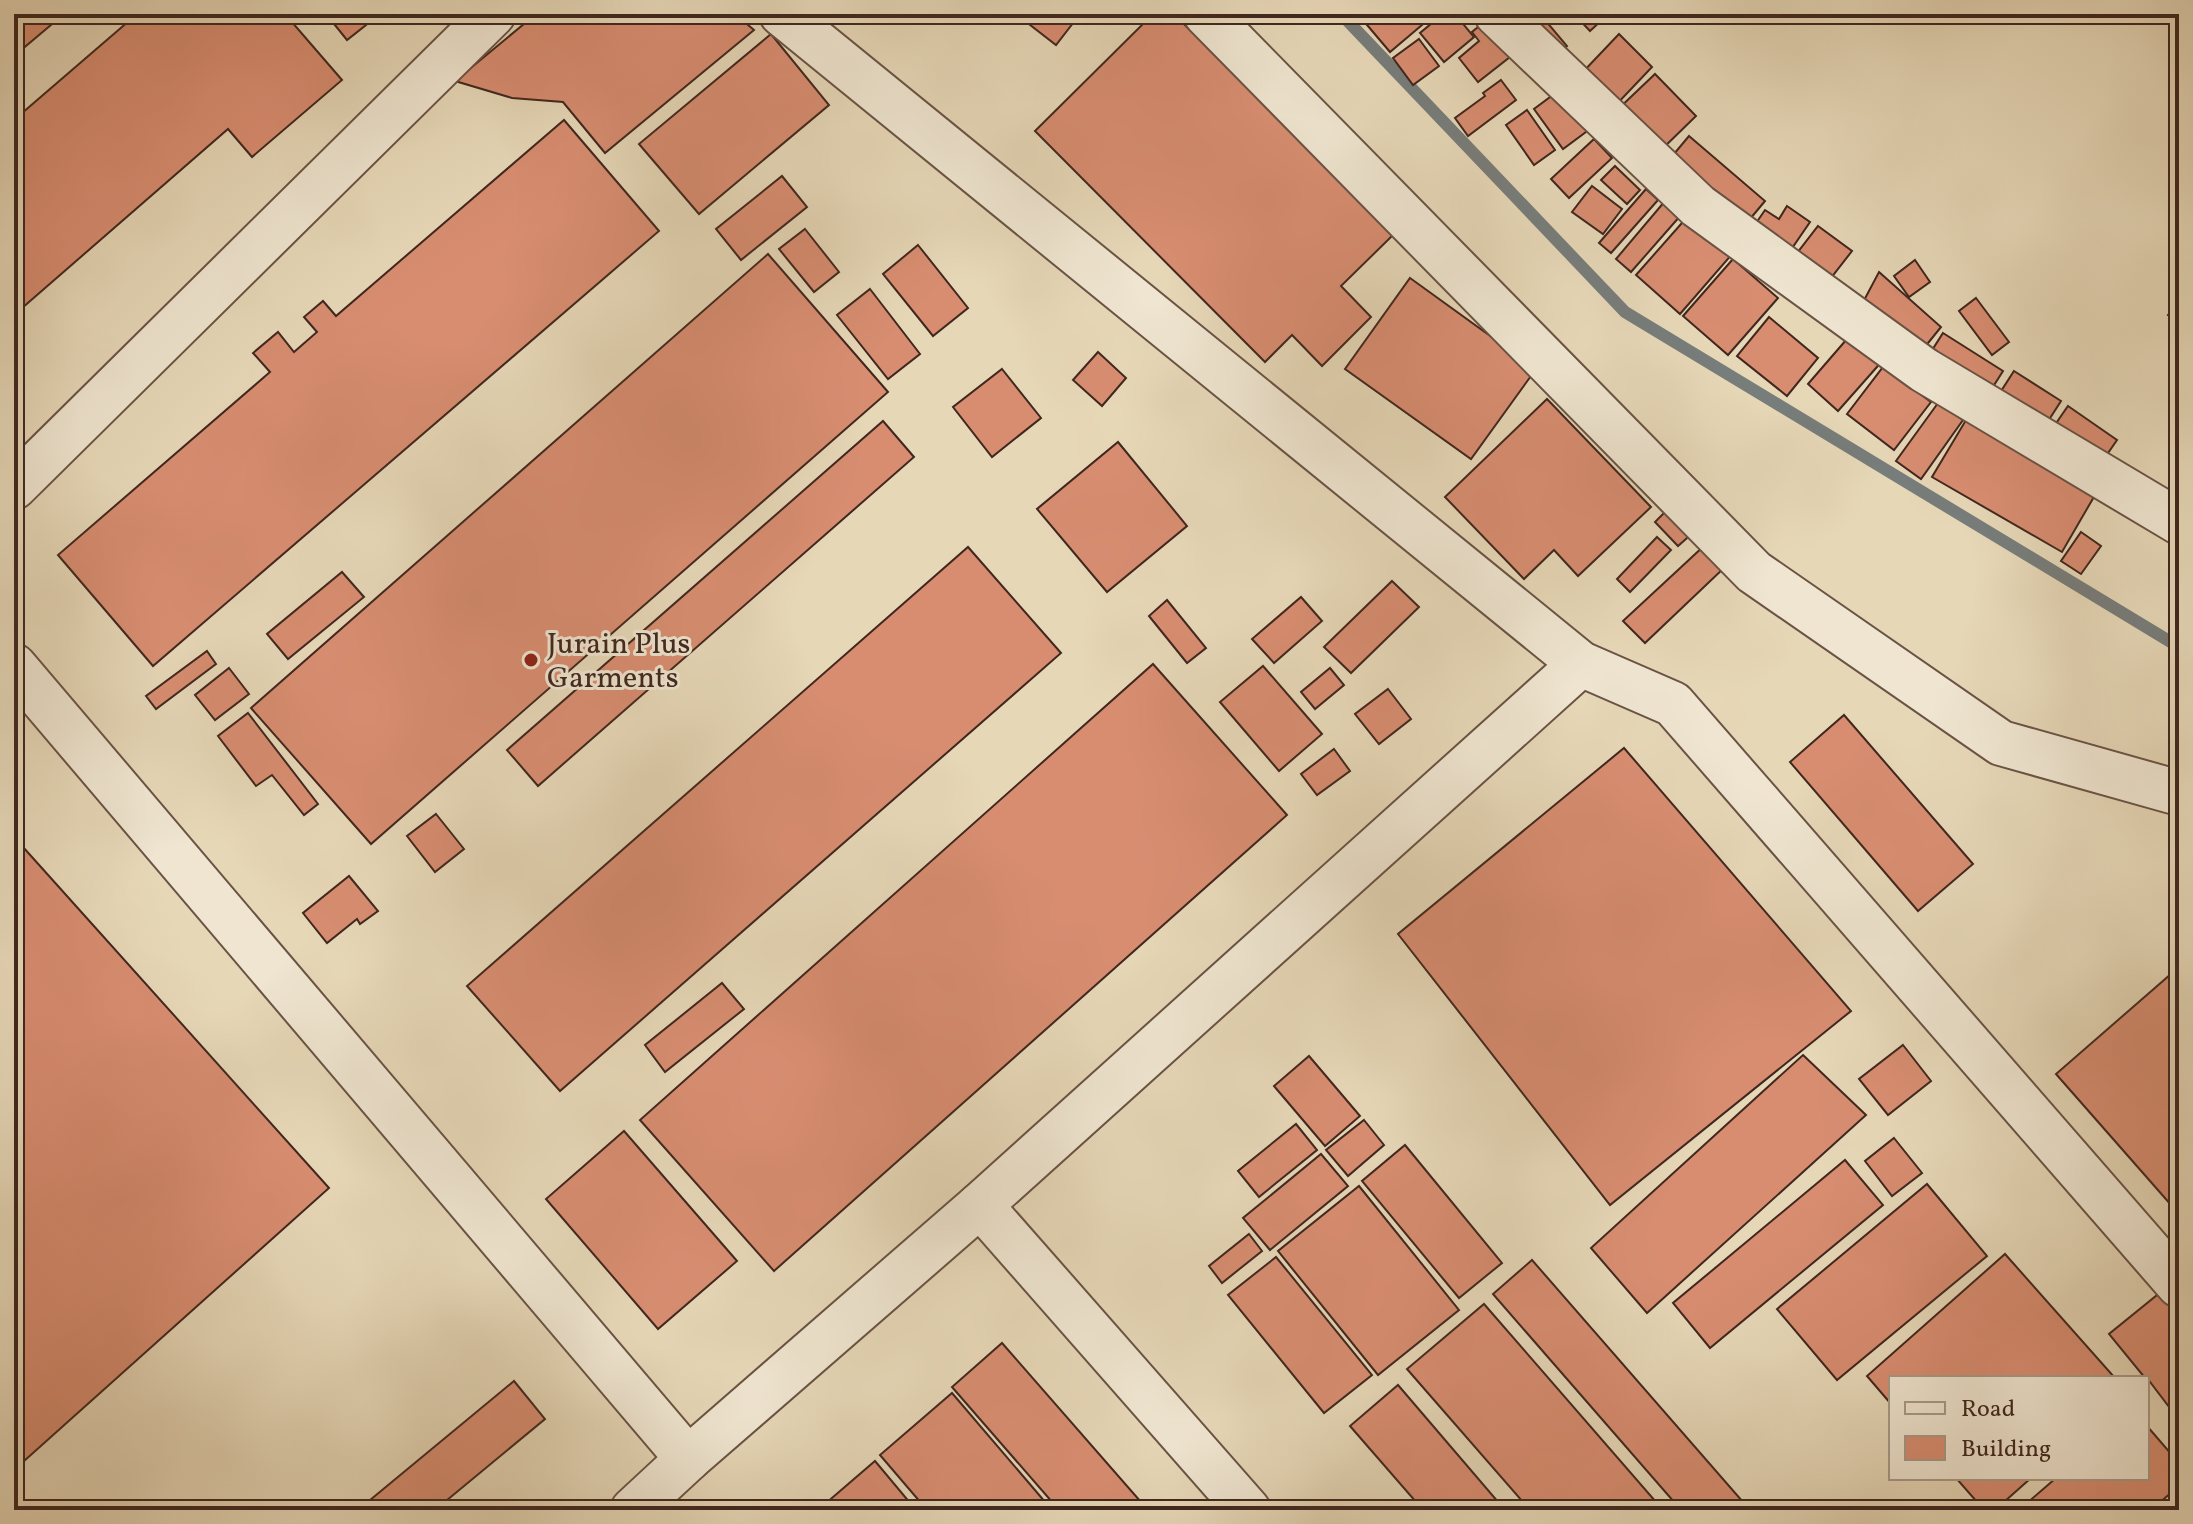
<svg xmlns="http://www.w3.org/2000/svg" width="2193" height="1524" font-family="Vollkorn,serif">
<rect width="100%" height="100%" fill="#e6d7b7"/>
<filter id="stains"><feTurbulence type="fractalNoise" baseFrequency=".0025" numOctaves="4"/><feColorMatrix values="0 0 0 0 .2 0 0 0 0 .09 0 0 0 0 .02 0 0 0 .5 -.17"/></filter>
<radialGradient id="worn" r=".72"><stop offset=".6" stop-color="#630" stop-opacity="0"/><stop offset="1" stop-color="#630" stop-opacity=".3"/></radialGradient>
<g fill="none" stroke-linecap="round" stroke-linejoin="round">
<!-- stream -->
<path stroke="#777d7b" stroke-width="12" d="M 1341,14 L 1625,312 L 2179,647"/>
</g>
<!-- building -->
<g fill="#d88d71" stroke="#40271f" stroke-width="2">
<path d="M 14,14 L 64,14 L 14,56 Z"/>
<path d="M 137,14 L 285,14 L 342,80 L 252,157 L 228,129 L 14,315 L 14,120 Z"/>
<path d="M 326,14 L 357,14 L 366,25 L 347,40 Z"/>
<path d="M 536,14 L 735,14 L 754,30 L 605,153 L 563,102 L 512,98 L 455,81 Z"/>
<path d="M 1016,14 L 1080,14 L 1056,45 Z"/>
<path d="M 1153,14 L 1174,14 L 1393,235 L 1341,286 L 1371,317 L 1322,366 L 1292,335 L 1265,362 L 1035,131 Z"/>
<path d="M 1368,14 L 1435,14 L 1390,52 L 1362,19 Z"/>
<path d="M 1443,14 L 1455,14 L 1474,37 L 1444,62 L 1420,33 Z"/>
<path d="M 1513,14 L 1540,14 L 1567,46 L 1551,59 Z"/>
<path d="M 1574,14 L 1601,14 L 1604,18 L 1590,31 Z"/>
<path d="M 1488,19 L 1515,53 L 1478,82 L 1459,58 L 1479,41 L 1472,32 Z"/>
<path d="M 771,34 L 829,105 L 699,214 L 639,144 Z"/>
<path d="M 1619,34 L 1652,67 L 1613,108 L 1580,75 Z"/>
<path d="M 1419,39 L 1439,66 L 1413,85 L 1393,58 Z"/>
<path d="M 1655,74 L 1696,116 L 1656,155 L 1615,112 Z"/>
<path d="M 1501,80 L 1516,100 L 1468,136 L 1455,118 L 1485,96 L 1483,93 Z"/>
<path d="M 1565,86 L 1594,126 L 1563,149 L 1534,109 Z"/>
<path d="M 1527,110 L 1555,150 L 1534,165 L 1506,125 Z"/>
<path d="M 564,120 L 659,231 L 153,666 L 58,555 L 270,372 L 253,353 L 278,332 L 294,352 L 317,332 L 304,317 L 323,301 L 336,316 Z"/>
<path d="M 1689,136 L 1765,201 L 1745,225 L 1668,161 Z"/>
<path d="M 1594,139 L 1612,158 L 1569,198 L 1551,179 Z"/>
<path d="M 1615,166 L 1640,190 L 1627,204 L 1601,180 Z"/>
<path d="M 782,176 L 807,207 L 741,260 L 716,229 Z"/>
<path d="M 1592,186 L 1622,209 L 1603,234 L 1572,212 Z"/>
<path d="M 1646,189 L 1658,200 L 1611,253 L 1599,243 Z"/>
<path d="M 1665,201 L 1681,215 L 1631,272 L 1616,259 Z"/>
<path d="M 1787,206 L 1810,222 L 1788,254 L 1752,229 L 1765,210 L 1779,219 Z"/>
<path d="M 1689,215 L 1733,253 L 1680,314 L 1636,275 Z"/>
<path d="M 1818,226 L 1852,251 L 1827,283 L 1794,257 Z"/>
<path d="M 805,229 L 839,272 L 814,292 L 779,249 Z"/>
<path d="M 918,245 L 968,308 L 933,336 L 883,274 Z"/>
<path d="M 768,254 L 888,392 L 371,844 L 251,708 Z"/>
<path d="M 1733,259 L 1778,298 L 1728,355 L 1683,316 Z"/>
<path d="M 1915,260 L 1930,282 L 1909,297 L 1894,276 Z"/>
<path d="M 1879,272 L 1941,327 L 1920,353 L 1861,306 Z"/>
<path d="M 1410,278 L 1536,369 L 1471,459 L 1345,369 Z"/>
<path d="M 870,289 L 920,354 L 888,379 L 837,315 Z"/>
<path d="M 1976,298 L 2009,342 L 1992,355 L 1959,311 Z"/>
<path d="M 2179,302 L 2179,323 L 2168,315 Z"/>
<path d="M 1769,317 L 1818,358 L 1787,396 L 1737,356 Z"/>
<path d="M 1853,332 L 1884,359 L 1838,411 L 1808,384 Z"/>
<path d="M 1943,333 L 2003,371 L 1989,393 L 1929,355 Z"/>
<path d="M 1098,352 L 1126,378 L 1102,406 L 1073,380 Z"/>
<path d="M 1883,367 L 1931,402 L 1894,450 L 1847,414 Z"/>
<path d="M 1002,369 L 1041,418 L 992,457 L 953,407 Z"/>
<path d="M 2014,371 L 2061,401 L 2043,429 L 1996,399 Z"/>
<path d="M 1547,399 L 1651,507 L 1578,576 L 1554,550 L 1524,579 L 1445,497 Z"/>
<path d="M 1938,403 L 1963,420 L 1921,479 L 1896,461 Z"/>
<path d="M 2068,406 L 2117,440 L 2097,469 L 2048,435 Z"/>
<path d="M 1966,420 L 2095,495 L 2062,552 L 1932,477 Z"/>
<path d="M 883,421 L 914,457 L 538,786 L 507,750 Z"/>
<path d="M 1118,442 L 1187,526 L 1107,592 L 1037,509 Z"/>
<path d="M 1672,505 L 1696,530 L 1678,546 L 1655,522 Z"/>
<path d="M 2081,532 L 2101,546 L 2081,574 L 2061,561 Z"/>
<path d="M 1657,537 L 1671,550 L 1630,592 L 1617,579 Z"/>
<path d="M 1705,545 L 1725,567 L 1645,643 L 1623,621 Z"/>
<path d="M 968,547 L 1061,653 L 560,1091 L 467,986 Z"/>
<path d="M 342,572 L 364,597 L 288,659 L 267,634 Z"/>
<path d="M 1392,581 L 1419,607 L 1351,673 L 1324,647 Z"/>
<path d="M 1301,597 L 1322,621 L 1274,663 L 1252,639 Z"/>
<path d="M 1167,600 L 1206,648 L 1187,663 L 1149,616 Z"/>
<path d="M 207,651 L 216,664 L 156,709 L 146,696 Z"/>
<path d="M 1153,664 L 1287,815 L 774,1271 L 640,1120 Z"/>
<path d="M 1263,666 L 1322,734 L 1279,771 L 1220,702 Z"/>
<path d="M 229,668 L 249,694 L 215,720 L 195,695 Z"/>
<path d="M 1330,668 L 1344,685 L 1315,709 L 1301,692 Z"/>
<path d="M 1388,689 L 1411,719 L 1379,744 L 1355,714 Z"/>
<path d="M 248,713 L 318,804 L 304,815 L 272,775 L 256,786 L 218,736 Z"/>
<path d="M 1844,715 L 1973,864 L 1918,911 L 1790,762 Z"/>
<path d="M 1624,748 L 1851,1011 L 1610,1205 L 1398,934 Z"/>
<path d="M 1334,749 L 1350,771 L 1317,795 L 1301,774 Z"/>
<path d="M 436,814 L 464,849 L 435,872 L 407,836 Z"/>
<path d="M 14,837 L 329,1188 L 14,1470 Z"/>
<path d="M 349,876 L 378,911 L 360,924 L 357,919 L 327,943 L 303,913 Z"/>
<path d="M 2179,967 L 2179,1214 L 2056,1074 Z"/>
<path d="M 722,983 L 744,1009 L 665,1072 L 645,1045 Z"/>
<path d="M 1903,1045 L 1931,1081 L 1888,1115 L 1859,1079 Z"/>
<path d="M 1803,1055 L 1866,1115 L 1647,1313 L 1591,1248 Z"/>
<path d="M 1309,1056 L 1360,1116 L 1325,1146 L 1274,1086 Z"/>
<path d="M 1364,1120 L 1384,1145 L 1348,1176 L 1326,1150 Z"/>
<path d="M 1296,1124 L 1317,1150 L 1259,1197 L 1238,1171 Z"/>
<path d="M 624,1131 L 737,1261 L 658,1329 L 546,1199 Z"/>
<path d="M 1894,1138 L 1922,1173 L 1892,1196 L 1865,1161 Z"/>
<path d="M 1405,1145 L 1502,1263 L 1459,1298 L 1362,1181 Z"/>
<path d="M 1321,1154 L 1348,1186 L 1270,1250 L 1243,1218 Z"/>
<path d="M 1845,1160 L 1883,1205 L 1710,1348 L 1673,1303 Z"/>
<path d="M 1927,1184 L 1987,1256 L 1837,1380 L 1777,1309 Z"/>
<path d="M 1359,1186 L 1459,1310 L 1378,1375 L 1278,1251 Z"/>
<path d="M 1249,1234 L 1262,1251 L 1222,1283 L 1209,1266 Z"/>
<path d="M 2005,1254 L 2115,1378 L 1891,1378 L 1891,1404 L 1867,1376 Z"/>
<path d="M 1276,1257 L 1372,1375 L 1324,1413 L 1228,1295 Z"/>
<path d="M 1532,1260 L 1750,1510 L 1681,1510 L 1493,1294 Z"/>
<path d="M 2167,1287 L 2179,1302 L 2179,1420 L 2147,1378 L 2145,1378 L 2109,1334 Z"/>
<path d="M 1484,1304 L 1663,1510 L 1530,1510 L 1407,1369 Z"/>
<path d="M 1002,1343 L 1148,1510 L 1059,1510 L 952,1387 Z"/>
<path d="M 514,1381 L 545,1419 L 435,1510 L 358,1510 Z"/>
<path d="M 1398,1385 L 1505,1510 L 1423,1510 L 1350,1426 Z"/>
<path d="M 952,1393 L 1052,1510 L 927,1510 L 880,1455 Z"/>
<path d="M 2147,1426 L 2179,1463 L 2179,1486 L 2151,1510 L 2019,1510 L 2056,1478 L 2147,1478 Z"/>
<path d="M 875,1461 L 916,1510 L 818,1510 Z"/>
<path d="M 1956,1478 L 2031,1478 L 1995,1510 L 1984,1510 Z"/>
<path d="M 2179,1500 L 2179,1510 L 2167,1510 Z"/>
</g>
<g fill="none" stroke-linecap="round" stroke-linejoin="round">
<defs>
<g id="minor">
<path d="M 782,14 L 1581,664 L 1673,704 L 2179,1285"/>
<path d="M 1206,14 L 1754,572 L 2001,743 L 2179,793"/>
<path d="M 1497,14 L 1698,206 L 1924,370 L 2179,522"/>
<path d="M 14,487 L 493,14"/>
<path d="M 14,666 L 688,1459"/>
<path d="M 980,1205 L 1248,1510"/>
<path d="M 633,1510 L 688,1459 L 980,1205 L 1581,664"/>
</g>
</defs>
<!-- minor casing -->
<use href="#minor" stroke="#6a5345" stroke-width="48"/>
<!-- minor -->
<use href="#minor" stroke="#efe5d0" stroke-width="44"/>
</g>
<!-- markers -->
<circle fill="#8f2418" stroke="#efe5d0" stroke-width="3" cx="531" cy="660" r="8"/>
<g text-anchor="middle" stroke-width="6" stroke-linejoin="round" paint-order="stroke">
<!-- poi labels -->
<g font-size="30" fill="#40271f" stroke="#efe5d0" text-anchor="start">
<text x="547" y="653">Jurain Plus<tspan x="547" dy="34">Garments</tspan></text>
</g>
</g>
<!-- margin -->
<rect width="2193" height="1524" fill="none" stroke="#e6d7b7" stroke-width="48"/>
<rect x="16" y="16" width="2161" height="1492" fill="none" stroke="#40271f" stroke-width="4"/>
<rect x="24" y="24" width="2145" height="1476" fill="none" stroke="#40271f" stroke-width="2"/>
<!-- legend -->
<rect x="1889" y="1376" width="260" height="104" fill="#efe5d0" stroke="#a99989" stroke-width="2"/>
<rect x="1905" y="1402" width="40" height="12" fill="#efe5d0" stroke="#a99989" stroke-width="2"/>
<text x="1961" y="1416" font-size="24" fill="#40271f">Road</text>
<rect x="1905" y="1436" width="40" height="24" fill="#d88d71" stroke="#a99989" stroke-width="2"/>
<text x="1961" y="1456" font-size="24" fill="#40271f">Building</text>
<rect width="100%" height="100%" filter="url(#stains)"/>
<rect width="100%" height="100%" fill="url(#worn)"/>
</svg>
